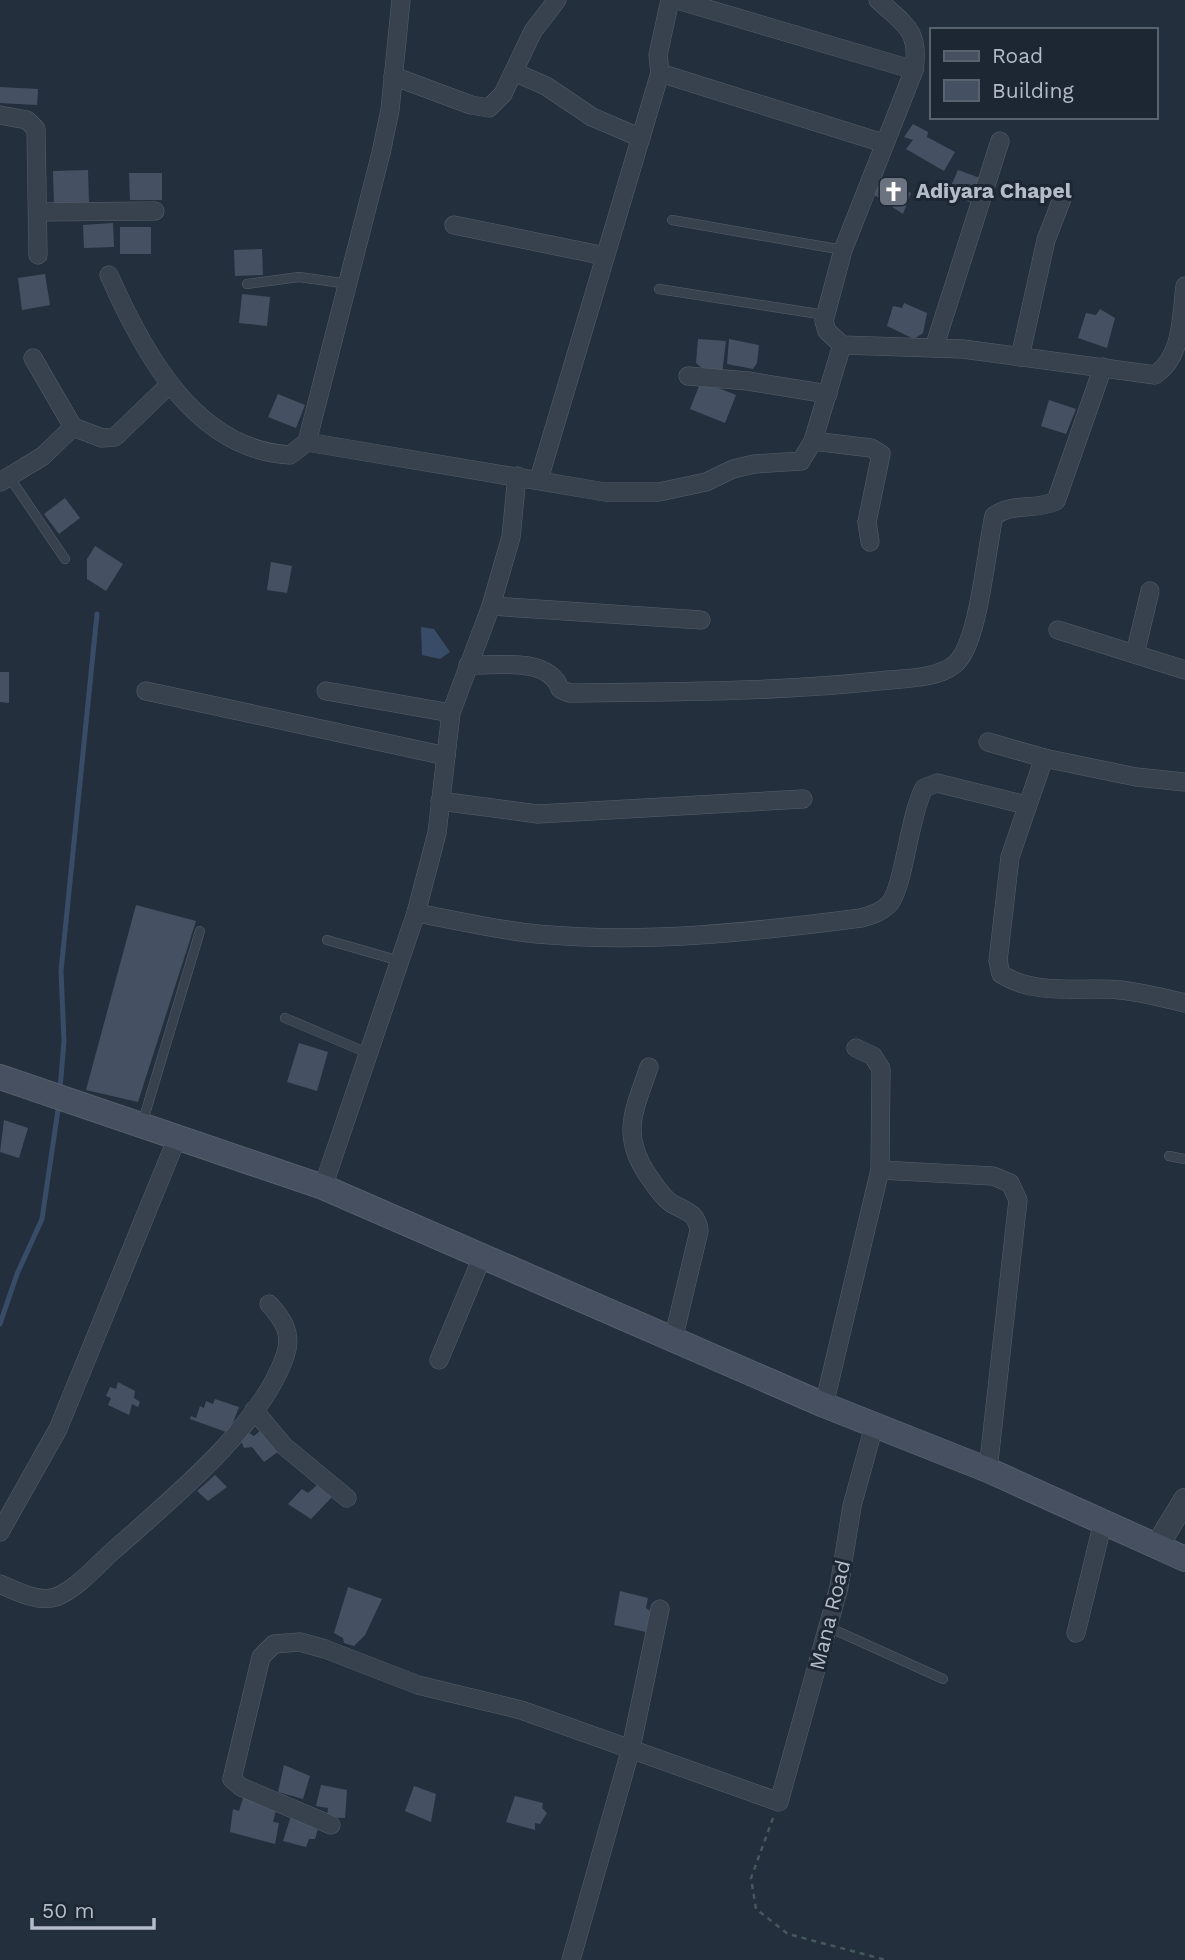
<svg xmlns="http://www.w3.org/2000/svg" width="1185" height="1960" font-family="'Work Sans',sans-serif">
<rect width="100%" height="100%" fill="#242f3e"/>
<!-- water -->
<path fill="#394c67" d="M 421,627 L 434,629 L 450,652 L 440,659 L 422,655 Z"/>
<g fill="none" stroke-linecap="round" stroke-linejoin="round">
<!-- stream -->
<g stroke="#394c67" stroke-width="5">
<path d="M 60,1089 L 64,1041 L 61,971 L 97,614"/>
<path d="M 0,1324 L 17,1274 L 42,1219 L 59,1103"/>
</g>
</g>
<!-- building -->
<g fill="#455162">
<path d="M 0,87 L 38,89 L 37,105 L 0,103 Z"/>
<path d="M 913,124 L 928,132 L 927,137 L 955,152 L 944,171 L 906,149 L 913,140 L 904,137 Z"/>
<path d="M 88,170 L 89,203 L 54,204 L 53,171 Z"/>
<path d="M 958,170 L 980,178 L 970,202 L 947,195 Z"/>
<path d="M 129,173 L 162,173 L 162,200 L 130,200 Z"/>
<path d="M 876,174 L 911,193 L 903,214 L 870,192 Z"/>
<path d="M 113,223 L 114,247 L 84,248 L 83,225 Z"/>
<rect x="120" y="227" width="31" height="27"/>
<path d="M 262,249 L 263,275 L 235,276 L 234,250 Z"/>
<path d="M 45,274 L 50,305 L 22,310 L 18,278 Z"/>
<path d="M 242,294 L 270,297 L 267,326 L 239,323 Z"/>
<path d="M 904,303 L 927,313 L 923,333 L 914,339 L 887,326 L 893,306 L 902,308 Z"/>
<path d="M 1100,309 L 1115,318 L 1107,348 L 1078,338 L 1086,313 L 1096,315 Z"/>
<path d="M 698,339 L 726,341 L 722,374 L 707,372 L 696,363 Z"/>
<path d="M 729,339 L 759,345 L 757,363 L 753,369 L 727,364 Z"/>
<path d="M 701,381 L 736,395 L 725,423 L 690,409 Z"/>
<path d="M 278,394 L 305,405 L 296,428 L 268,417 Z"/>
<path d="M 1049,400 L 1076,409 L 1066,434 L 1041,426 Z"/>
<path d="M 65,498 L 80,518 L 59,534 L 44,514 Z"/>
<path d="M 95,546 L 123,564 L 106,591 L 87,579 L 87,559 Z"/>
<path d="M 271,562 L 292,566 L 287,593 L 267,590 Z"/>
<path d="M 0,672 L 9,672 L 9,703 L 0,702 Z"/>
<path d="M 136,905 L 196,921 L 138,1102 L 86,1090 Z"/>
<path d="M 299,1043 L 328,1052 L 317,1091 L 287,1082 Z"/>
<path d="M 4,1120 L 28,1128 L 19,1158 L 0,1152 Z"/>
<path d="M 118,1382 L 135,1391 L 134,1398 L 140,1402 L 138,1407 L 132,1404 L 129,1415 L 108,1405 L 111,1398 L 106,1396 L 110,1387 L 116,1389 Z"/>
<path d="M 215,1399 L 239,1407 L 229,1433 L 190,1419 L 191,1416 L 196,1418 L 200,1406 L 204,1408 L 206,1401 L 213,1404 Z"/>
<path d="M 261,1430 L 279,1451 L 264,1462 L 252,1447 L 244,1448 L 241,1441 L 249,1433 L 254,1436 Z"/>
<path d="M 215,1475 L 227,1487 L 208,1501 L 197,1491 Z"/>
<path d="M 317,1485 L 332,1497 L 311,1519 L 288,1504 L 302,1489 L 308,1493 Z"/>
<path d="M 348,1587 L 382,1599 L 365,1635 L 354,1646 L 344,1643 L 343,1638 L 334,1633 Z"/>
<path d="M 620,1591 L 648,1598 L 646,1608 L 653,1613 L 646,1632 L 614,1625 Z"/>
<path d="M 284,1765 L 310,1776 L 303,1799 L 278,1792 Z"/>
<path d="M 321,1785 L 347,1790 L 345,1818 L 327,1817 L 328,1808 L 316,1806 Z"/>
<path d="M 414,1786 L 436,1794 L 431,1822 L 405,1811 Z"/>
<path d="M 515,1796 L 543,1803 L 542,1808 L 547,1813 L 540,1824 L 535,1823 L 535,1830 L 506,1822 Z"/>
<path d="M 243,1798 L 276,1810 L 273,1822 L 279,1823 L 275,1844 L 230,1832 L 233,1809 L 239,1811 Z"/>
<path d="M 291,1816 L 319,1825 L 315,1839 L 309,1839 L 306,1847 L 283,1841 Z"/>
</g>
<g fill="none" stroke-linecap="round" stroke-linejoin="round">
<defs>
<g id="service">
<path d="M 672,220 L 843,250"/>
<path d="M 247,284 L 299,277 L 349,284"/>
<path d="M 659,289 L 825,315"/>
<path d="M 10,478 L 65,559"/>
<path d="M 327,940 L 400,961"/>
<path d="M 285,1018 L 370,1054"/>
<path d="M 142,1124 L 200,931"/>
<path d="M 1169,1156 L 1185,1159"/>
<path d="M 828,1627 L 943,1679"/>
</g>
<g id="minor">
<path d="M 670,0 L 658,55 L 660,73 L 883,143"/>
<path d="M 677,0 L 914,70"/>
<path d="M 878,0 C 905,25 920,30 914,70 L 843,250 L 824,321 L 827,331 L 842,345 L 963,349 L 1155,375 C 1183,356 1181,317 1185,286"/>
<path d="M 514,72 L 546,86 L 592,117 L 641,138"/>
<path d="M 393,76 L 471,105 L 489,108 L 503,94 L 533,31 L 557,0"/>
<path d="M 0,115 L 27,120 L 36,129 L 38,255"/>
<path d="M 38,212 L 155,211"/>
<path d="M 454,225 L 605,256"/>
<path d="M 109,275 C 143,352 195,450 290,455 L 307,442 L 605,492 L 659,492 L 706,482 L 733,469 L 754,464 L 801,461 L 813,441 L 842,345"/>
<path d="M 934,348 L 1000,141"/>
<path d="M 1020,357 L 1046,240 L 1063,196"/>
<path d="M 688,376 L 748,381 L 828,394"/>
<path d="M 73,427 L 102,438 L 115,437 L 170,384"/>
<path d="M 813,441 L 871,448 L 881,454 L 867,522 L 870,542"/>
<path d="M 307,442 L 381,153 L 390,110 L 401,0"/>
<path d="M 539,479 L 660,73"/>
<path d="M 0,482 L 43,456 L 73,427 L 33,358"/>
<path d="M 491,606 L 701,620"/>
<path d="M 1058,630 L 1185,670"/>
<path d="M 1135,654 L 1150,591"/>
<path d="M 468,665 C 496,666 549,656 560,689 L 569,693 C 672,692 775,692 878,681 C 901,678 936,680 955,664 C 979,644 986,550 994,516 C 1013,502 1035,511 1056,501 L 1103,367"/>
<path d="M 146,691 L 446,756"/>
<path d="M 326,691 L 451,713"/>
<path d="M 988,742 L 1044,758"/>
<path d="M 1185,782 L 1136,777 L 1044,758 L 1010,857 L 998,961 L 1001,974 C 1037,997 1080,986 1120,990 C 1141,992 1164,998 1185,1003"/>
<path d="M 440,801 L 538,814 L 803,799"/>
<path d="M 416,913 C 456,920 496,930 537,934 C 646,944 753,932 861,918 C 872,915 882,912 890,903 C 904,885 909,817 924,788 L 937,783 L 1026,805"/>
<path d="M 856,1048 L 873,1056 L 881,1069 L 880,1170 L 993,1176 L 1010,1183 L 1018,1200 L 988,1470"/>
<path d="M 649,1067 C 635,1109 620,1133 647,1174 C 654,1184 661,1196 671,1203 C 686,1212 697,1212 699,1231 L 673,1340"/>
<path d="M 323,1187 L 416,913 L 437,833 L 451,713 L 491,606 L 511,537 L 517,476"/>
<path d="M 439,1360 L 483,1255"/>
<path d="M 824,1405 L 880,1170"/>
<path d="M 254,1410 L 284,1446 L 347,1498"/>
<path d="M 0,1532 L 58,1429 L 177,1138"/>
<path d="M 0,1584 C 16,1591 38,1603 56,1597 C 77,1589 97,1565 114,1550 C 169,1501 261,1427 285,1356 C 293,1334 283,1319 269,1304"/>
<path d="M 1076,1633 L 1103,1522"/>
<path d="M 331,1825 L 241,1787 L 232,1779 L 261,1657 L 274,1644 L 300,1642 L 325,1649 L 418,1685 L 521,1710 L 779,1802 L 839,1587 L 852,1506 L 874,1426"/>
<path d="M 571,1960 L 631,1748 L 660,1609"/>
</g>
<path id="tertiary" d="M 1157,1546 L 1185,1500"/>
<path id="secondary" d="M 0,1077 L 323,1187 L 824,1405 L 988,1470 L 1185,1559"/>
</defs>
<!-- service casing -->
<use href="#service" stroke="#565f6c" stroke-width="10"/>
<!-- minor casing -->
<use href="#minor" stroke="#565f6c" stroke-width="19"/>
<!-- tertiary casing -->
<use href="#tertiary" stroke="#565f6c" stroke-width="24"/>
<!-- secondary casing -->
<use href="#secondary" stroke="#565f6c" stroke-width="26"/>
<!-- path -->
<path stroke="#44595c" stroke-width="2.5" stroke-dasharray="5 5" stroke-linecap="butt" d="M 773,1818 L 751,1878 L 756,1909 L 788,1934 L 886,1960"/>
<!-- service -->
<use href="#service" stroke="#38414e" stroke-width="9"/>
<!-- minor -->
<use href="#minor" stroke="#38414e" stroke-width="18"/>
<!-- tertiary -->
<use href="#tertiary" stroke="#38414e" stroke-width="23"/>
<!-- secondary -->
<use href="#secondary" stroke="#465061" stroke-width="24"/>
</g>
<!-- icons -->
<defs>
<symbol id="church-square" viewBox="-11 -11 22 22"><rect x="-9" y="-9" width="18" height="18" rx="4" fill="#6b7280" stroke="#1d2633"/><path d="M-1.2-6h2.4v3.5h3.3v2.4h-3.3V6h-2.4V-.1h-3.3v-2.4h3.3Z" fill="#fff"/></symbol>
</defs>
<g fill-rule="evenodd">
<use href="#church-square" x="876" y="174" width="35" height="35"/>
</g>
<g text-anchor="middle" stroke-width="6" stroke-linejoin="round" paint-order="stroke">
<!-- poi labels -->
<g font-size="21" font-weight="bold" fill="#b4bcc9" stroke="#1d2633" text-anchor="start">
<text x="916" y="198">Adiyara Chapel</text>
</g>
<!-- street labels -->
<g font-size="21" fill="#b4bcc9" stroke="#1d2633">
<text transform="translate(830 1615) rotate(-76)" y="7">Mana Road</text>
</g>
</g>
<!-- legend -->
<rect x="930" y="28" width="228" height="91" fill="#1d2633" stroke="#59626f" stroke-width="2"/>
<rect x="944" y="51" width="35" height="10" fill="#465061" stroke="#59626f" stroke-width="2"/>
<text x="992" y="63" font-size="21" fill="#b4bcc9">Road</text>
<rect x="944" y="80" width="35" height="21" fill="#455162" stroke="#59626f" stroke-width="2"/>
<text x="992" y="98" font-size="21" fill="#b4bcc9">Building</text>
<!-- scale -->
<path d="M32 1918v10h122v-10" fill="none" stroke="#b4bcc9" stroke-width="3.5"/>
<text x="42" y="1918" font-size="21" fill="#b4bcc9" stroke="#1d2633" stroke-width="5" paint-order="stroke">50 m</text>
</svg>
